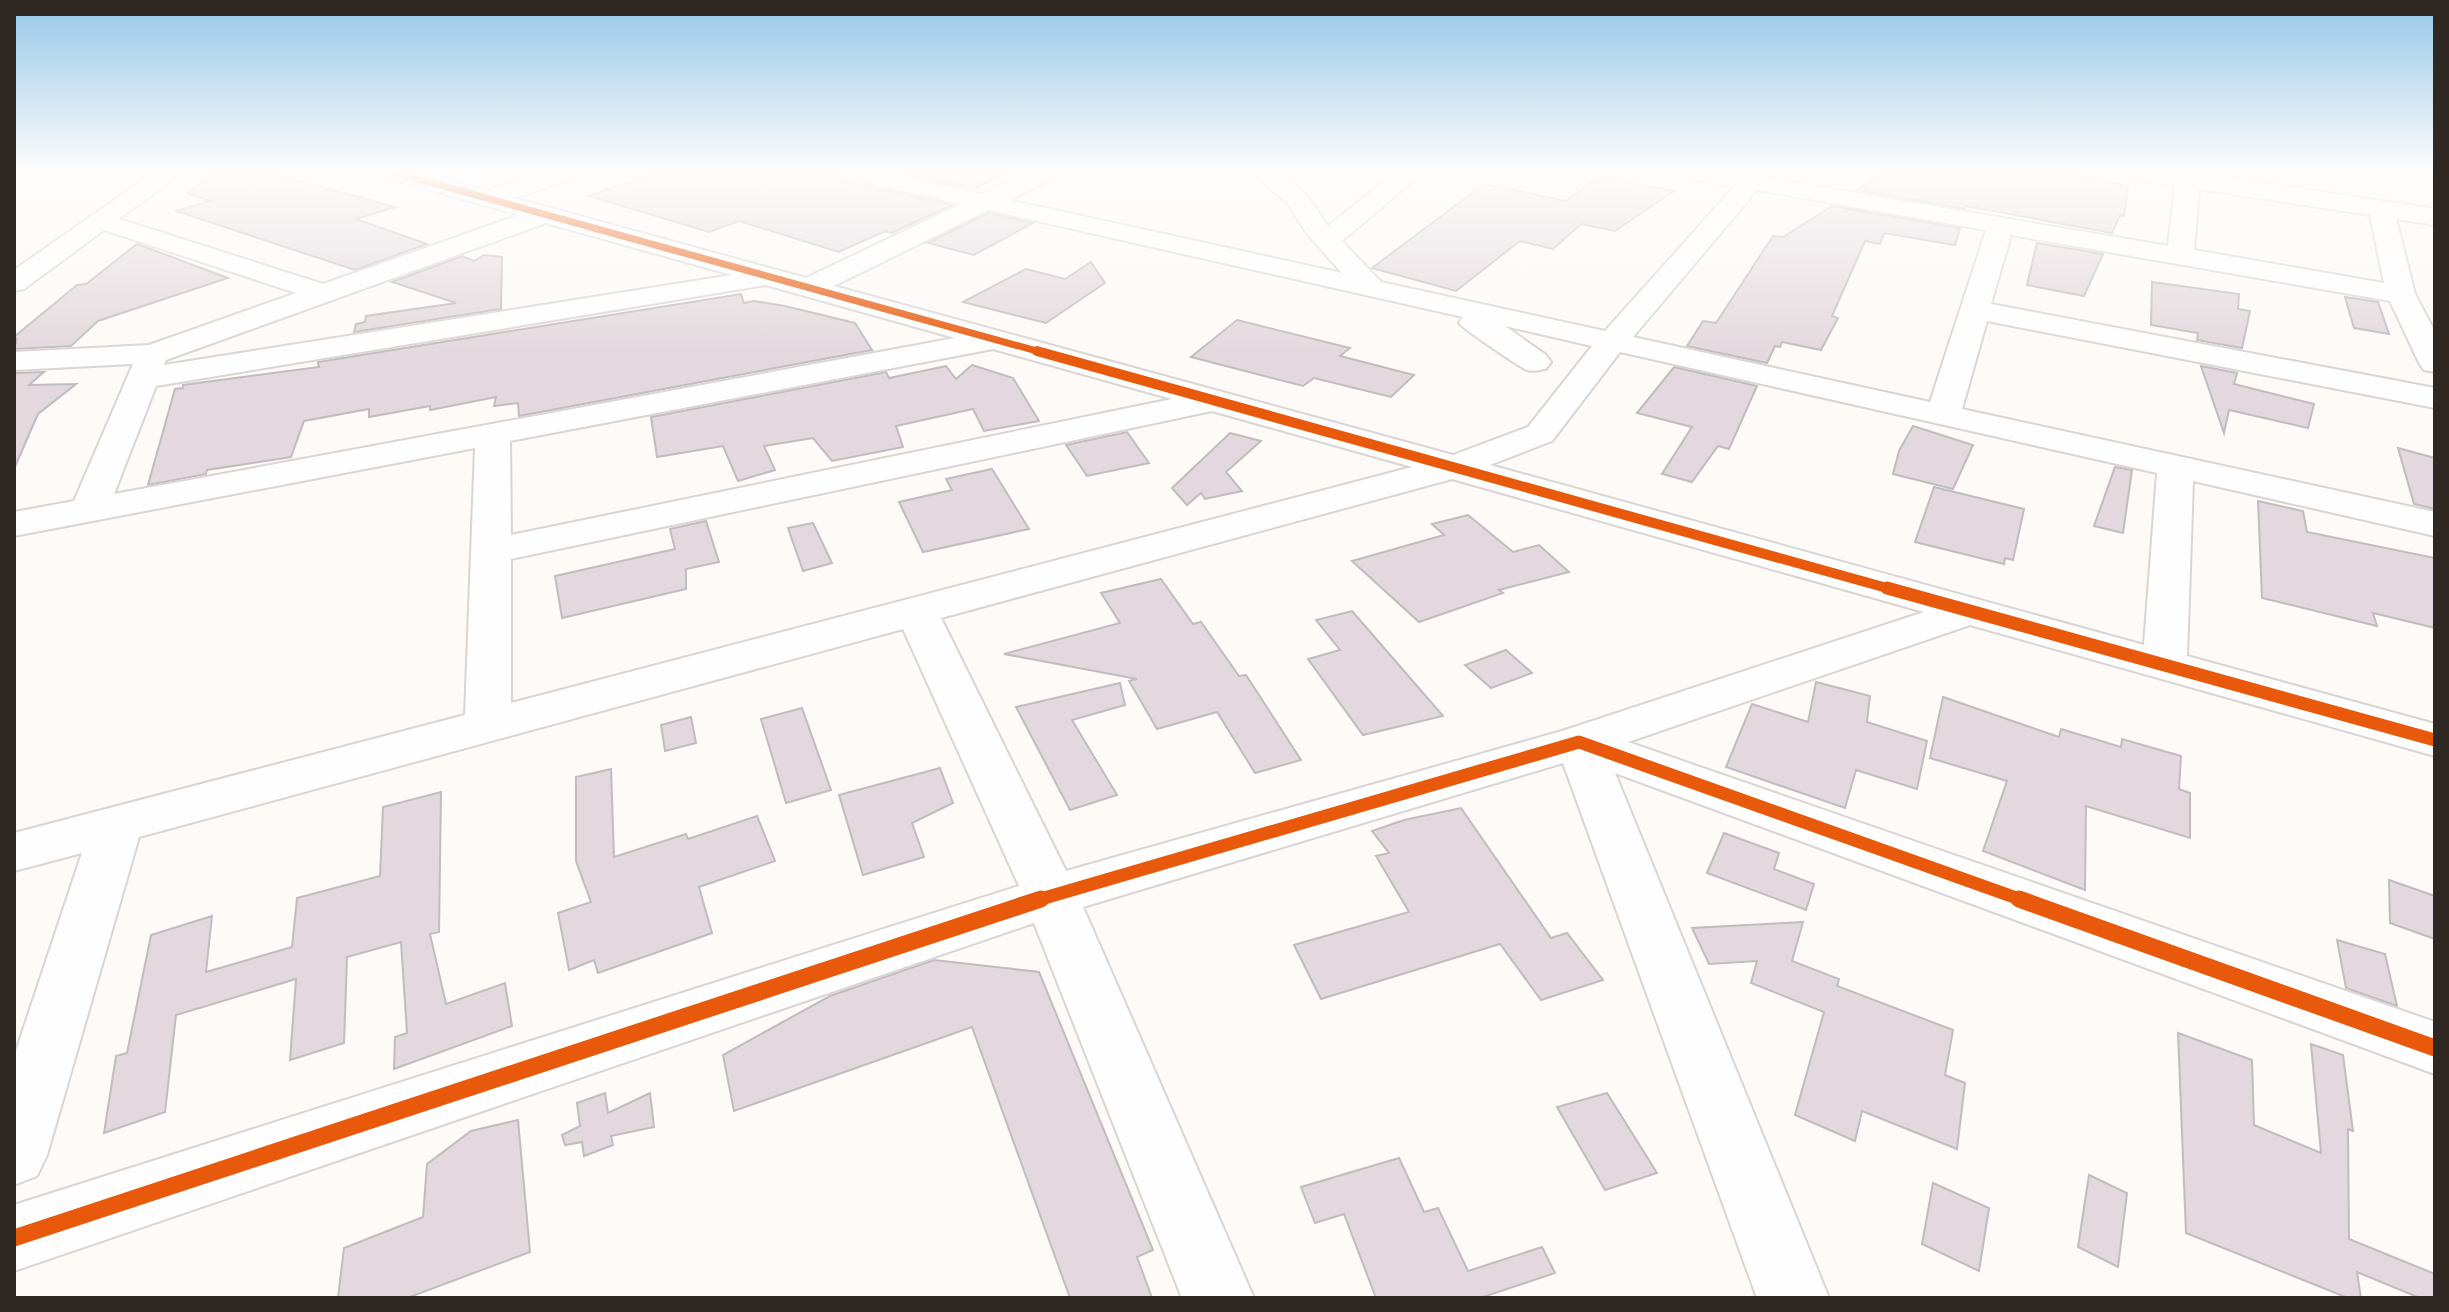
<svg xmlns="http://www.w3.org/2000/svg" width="2449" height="1312" font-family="'PT Serif',serif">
<rect width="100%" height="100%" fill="#fdfaf8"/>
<!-- building -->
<g fill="#e3d8dd" stroke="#c1bcbd" stroke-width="2">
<path d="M 271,173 L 395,207 L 356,219 L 427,244 L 355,270 L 176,211 L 210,201 L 187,193 L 212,174 Z"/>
<path d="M 655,173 L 838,173 L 844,181 L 952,205 L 892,233 L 885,231 L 839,252 L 739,221 L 709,232 L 589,196 Z"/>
<path d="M 901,173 L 1007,173 L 974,189 Z"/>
<path d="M 1884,173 L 2066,173 L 2128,186 L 2124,216 L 2120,215 L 2112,233 L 1966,206 L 1965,209 L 1857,190 Z"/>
<path d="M 1599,176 L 1674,191 L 1615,231 L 1581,224 L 1553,249 L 1520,241 L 1456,291 L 1372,268 L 1484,184 L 1566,201 Z"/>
<path d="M 1832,206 L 1960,228 L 1955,245 L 1884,233 L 1880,244 L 1865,241 L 1832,316 L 1838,318 L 1821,350 L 1782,342 L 1780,347 L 1775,346 L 1767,363 L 1687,346 L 1703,321 L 1716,323 L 1773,236 L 1783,237 Z"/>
<path d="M 988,213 L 1033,223 L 974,255 L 928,243 Z"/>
<path d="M 2037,243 L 2103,254 L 2084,296 L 2027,285 Z"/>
<path d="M 137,244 L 228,278 L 98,321 L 71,346 L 14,349 L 17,339 L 14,337 L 77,285 L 86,284 Z"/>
<path d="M 484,255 L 502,257 L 501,309 L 354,332 L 356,324 L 365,322 L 366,316 L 456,303 L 392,282 L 462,256 L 474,261 Z"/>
<path d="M 1091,262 L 1105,283 L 1046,323 L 963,302 L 1026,269 L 1065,279 Z"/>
<path d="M 2152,282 L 2239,294 L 2238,309 L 2250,311 L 2242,348 L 2197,340 L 2198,333 L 2151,325 Z"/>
<path d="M 741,294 L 744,303 L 754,301 L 785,306 L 855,323 L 872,350 L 519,416 L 518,403 L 494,406 L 496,397 L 430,410 L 430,406 L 369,417 L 369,409 L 304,421 L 291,457 L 207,470 L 206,474 L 148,485 L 175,389 L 183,388 L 183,385 L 319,367 L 318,362 Z"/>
<path d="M 2345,297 L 2378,302 L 2389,334 L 2354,328 Z"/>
<path d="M 1237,320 L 1350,348 L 1340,356 L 1414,375 L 1391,397 L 1314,378 L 1303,386 L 1191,357 Z"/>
<path d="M 972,365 L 1013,378 L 1039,421 L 984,431 L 973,409 L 896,426 L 903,447 L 832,461 L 813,438 L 764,446 L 775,470 L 738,481 L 723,446 L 657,457 L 651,417 L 886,372 L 889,378 L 946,366 L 956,379 Z"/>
<path d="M 2201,366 L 2237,373 L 2234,384 L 2314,404 L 2308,428 L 2229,410 L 2224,433 Z"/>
<path d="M 1674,367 L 1757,386 L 1729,449 L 1718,446 L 1692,482 L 1662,474 L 1692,427 L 1637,413 Z"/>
<path d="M 44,372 L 29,385 L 76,384 L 38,414 L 14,469 L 14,373 Z"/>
<path d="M 1913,426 L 1973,445 L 1953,489 L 1893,474 L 1899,451 Z"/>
<path d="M 1127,432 L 1149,463 L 1087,476 L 1066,445 Z"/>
<path d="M 1230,433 L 1261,441 L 1226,472 L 1242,491 L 1205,499 L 1201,493 L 1187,505 L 1172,488 Z"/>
<path d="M 2398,448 L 2435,458 L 2435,509 L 2414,504 Z"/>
<path d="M 2115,467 L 2132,470 L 2123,533 L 2094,526 Z"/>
<path d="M 992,469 L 1029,529 L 923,552 L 899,502 L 952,490 L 946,479 Z"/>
<path d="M 1934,487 L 2024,509 L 2013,560 L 2005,558 L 2004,564 L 1915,542 Z"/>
<path d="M 2258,501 L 2303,511 L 2307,532 L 2435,558 L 2435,628 L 2373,613 L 2377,626 L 2262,598 Z"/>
<path d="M 1468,515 L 1513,552 L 1539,545 L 1569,572 L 1499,590 L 1503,593 L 1419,622 L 1352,561 L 1444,535 L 1432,524 Z"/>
<path d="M 706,521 L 719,562 L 686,569 L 686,589 L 562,618 L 555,576 L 675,549 L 670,529 Z"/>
<path d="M 813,523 L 832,563 L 803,571 L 788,528 Z"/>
<path d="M 1161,579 L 1193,624 L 1201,622 L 1239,676 L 1246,675 L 1301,760 L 1255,773 L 1217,712 L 1157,729 L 1129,681 L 1137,679 L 1004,654 L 1120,623 L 1101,593 Z"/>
<path d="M 1352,611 L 1443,716 L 1363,735 L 1308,659 L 1340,650 L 1316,620 Z"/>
<path d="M 1506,650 L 1532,673 L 1491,688 L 1465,665 Z"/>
<path d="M 1816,682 L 1870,696 L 1867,722 L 1927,741 L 1917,789 L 1856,770 L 1845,808 L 1726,767 L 1752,704 L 1808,722 Z"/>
<path d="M 1120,683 L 1125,705 L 1072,720 L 1117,795 L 1070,810 L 1016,707 Z"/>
<path d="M 1943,697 L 2059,737 L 2061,729 L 2121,747 L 2122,739 L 2181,756 L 2179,789 L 2190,793 L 2190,838 L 2086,806 L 2085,890 L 1983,851 L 2007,781 L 1930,758 Z"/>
<path d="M 802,708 L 831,790 L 786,803 L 761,719 Z"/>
<path d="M 691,717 L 696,743 L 665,751 L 661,725 Z"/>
<path d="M 940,768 L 953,803 L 912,823 L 924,857 L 863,875 L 839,795 Z"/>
<path d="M 611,769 L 614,857 L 686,834 L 688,839 L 757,816 L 775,861 L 699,887 L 712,933 L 598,973 L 594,960 L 569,970 L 558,913 L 591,902 L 576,861 L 576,777 Z"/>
<path d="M 441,792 L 439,932 L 430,934 L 446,1004 L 505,983 L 512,1026 L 394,1069 L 395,1037 L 407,1033 L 401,942 L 347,957 L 344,1043 L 290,1060 L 296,979 L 176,1015 L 165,1112 L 104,1133 L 116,1056 L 127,1053 L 151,935 L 212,916 L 206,972 L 292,947 L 297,898 L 380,876 L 383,807 Z"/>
<path d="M 1461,808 L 1551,938 L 1567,933 L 1603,980 L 1541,1000 L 1500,944 L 1321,999 L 1294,945 L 1409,912 L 1376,856 L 1389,853 L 1372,831 L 1404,820 Z"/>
<path d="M 1724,833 L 1779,853 L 1774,869 L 1814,884 L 1806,910 L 1707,873 Z"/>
<path d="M 2389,880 L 2435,896 L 2435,939 L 2390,923 Z"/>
<path d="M 1803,922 L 1792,961 L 1839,979 L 1837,986 L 1953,1030 L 1945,1075 L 1965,1083 L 1957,1149 L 1862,1111 L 1855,1141 L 1795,1115 L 1824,1012 L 1751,983 L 1757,961 L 1709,964 L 1692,928 Z"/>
<path d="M 2337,940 L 2385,954 L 2397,1006 L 2346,988 Z"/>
<path d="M 934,960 L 1039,972 L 1153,1250 L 1137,1257 L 1152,1298 L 1070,1298 L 972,1027 L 734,1111 L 723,1055 L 830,996 Z"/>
<path d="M 2178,1033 L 2252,1060 L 2254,1125 L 2321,1153 L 2311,1044 L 2343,1055 L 2353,1131 L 2348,1129 L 2349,1239 L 2435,1274 L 2435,1298 L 2420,1298 L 2357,1272 L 2361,1298 L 2348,1298 L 2186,1233 Z"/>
<path d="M 605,1093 L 608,1113 L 650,1093 L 654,1127 L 611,1136 L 613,1145 L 584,1156 L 582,1142 L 565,1145 L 562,1135 L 580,1126 L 577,1103 Z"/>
<path d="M 1607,1093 L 1657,1173 L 1605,1190 L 1557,1107 Z"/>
<path d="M 518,1120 L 530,1252 L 407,1298 L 338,1298 L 344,1248 L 423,1217 L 427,1164 L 471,1131 Z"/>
<path d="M 1399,1158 L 1424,1212 L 1438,1208 L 1468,1271 L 1542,1247 L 1555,1273 L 1480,1298 L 1376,1298 L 1344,1214 L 1315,1223 L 1301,1187 Z"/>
<path d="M 2089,1175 L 2127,1193 L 2118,1267 L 2078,1247 Z"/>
<path d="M 1933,1183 L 1989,1208 L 1979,1271 L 1922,1244 Z"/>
</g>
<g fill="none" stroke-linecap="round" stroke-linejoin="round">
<defs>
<path id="minor" d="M 384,173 L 423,173 L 488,191 L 540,173 L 576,173 L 572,178 L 514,198 L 806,278 L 961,204 L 845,178 L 841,173 L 886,173 L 982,194 L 1027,173 L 1058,173 L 1054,178 L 1009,200 L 1342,273 L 1308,235 L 1287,203 L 1253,173 L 1280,173 L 1305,193 L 1328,226 L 1395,173 L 1422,173 L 1342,241 L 1381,282 L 1605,331 L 1734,187 L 1689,178 L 1685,173 L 1771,173 L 1767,178 L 2168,246 L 2175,186 L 2130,178 L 2126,173 L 2200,173 L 2435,209 L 2435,225 L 2396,219 L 2415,294 L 2435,332 L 2435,372 L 2424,370 L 2419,363 L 2390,301 L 2011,235 L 1991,304 L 2435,388 L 2435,408 L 1987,321 L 1962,409 L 2435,512 L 2435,536 L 2193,481 L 2187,656 L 2435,724 L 2435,756 L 1970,625 L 1628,742 L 2435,1022 L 2435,1074 L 1615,773 L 1829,1298 L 1757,1298 L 1563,763 L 1083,907 L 1254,1298 L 1182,1298 L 1034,923 L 14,1271 L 14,1205 L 1019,886 L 903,629 L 139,837 L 47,1155 L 37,1176 L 14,1185 L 14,1057 L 82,853 L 14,871 L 14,833 L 465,715 L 475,448 L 14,536 L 14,512 L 74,501 L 133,364 L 14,370 L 14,352 L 149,345 L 296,293 L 92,226 L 88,221 L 92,216 L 110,216 L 323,284 L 519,215 L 388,178 ZM 2199,189 L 2370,215 L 2384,283 L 2194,250 ZM 1757,190 L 1986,230 L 1930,402 L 1633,337 ZM 988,210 L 1463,317 L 1459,323 C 1462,328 1520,367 1527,370 C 1534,372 1539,370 1546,369 L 1551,362 L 1546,355 L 1505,326 L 1592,346 L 1528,427 L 1453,455 L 834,286 ZM 546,223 L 732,275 L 164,365 L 166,360 ZM 766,285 L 955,338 L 114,494 L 156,386 ZM 993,349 L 1172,399 L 511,535 L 510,441 ZM 1620,352 L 2157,473 L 2144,645 L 1490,465 L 1552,441 ZM 1212,411 L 1412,467 L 511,703 L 511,559 ZM 1452,479 L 1924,612 L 1562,731 L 1066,871 L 941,618 Z"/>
<path id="major" d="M 153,173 L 181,173 L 24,289 L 14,291 L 14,270 Z"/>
</defs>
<!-- minor casing -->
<use href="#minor" stroke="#dad5d2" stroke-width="4"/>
<!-- major casing -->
<use href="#major" stroke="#dad5d2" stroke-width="4"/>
<!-- minor -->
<use href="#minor" fill="#fffefe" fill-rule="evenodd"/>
<!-- major -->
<use href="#major" fill="#fffefe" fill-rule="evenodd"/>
<defs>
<path id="cycleway-far3" d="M 396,173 L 1044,353"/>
<path id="cycleway-far2" d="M 1037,351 L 1894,590"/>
<g id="cycleway-far1">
<path d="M 1887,588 L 2435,740"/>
<path d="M 1034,901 L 1579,742 L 2025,901"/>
</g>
<g id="cycleway">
<path d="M 2019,899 L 2435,1048"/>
<path d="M 14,1238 L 1041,899"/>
</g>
</defs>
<!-- cycleway-far3 casing -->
<use href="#cycleway-far3" stroke="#fff" stroke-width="10"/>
<!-- cycleway-far2 casing -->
<use href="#cycleway-far2" stroke="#fff" stroke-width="14"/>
<!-- cycleway-far1 casing -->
<use href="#cycleway-far1" stroke="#fff" stroke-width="18"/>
<!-- cycleway casing -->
<use href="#cycleway" stroke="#fff" stroke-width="22"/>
<!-- cycleway-far3 -->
<use href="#cycleway-far3" stroke="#e8590c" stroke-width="7"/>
<!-- cycleway-far2 -->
<use href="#cycleway-far2" stroke="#e8590c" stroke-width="10"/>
<!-- cycleway-far1 -->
<use href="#cycleway-far1" stroke="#e8590c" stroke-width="13"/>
<!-- cycleway -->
<use href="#cycleway" stroke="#e8590c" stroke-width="17"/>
</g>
<!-- sky -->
<linearGradient id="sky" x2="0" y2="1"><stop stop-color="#95c8e8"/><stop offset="0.48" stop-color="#fefdfc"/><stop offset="1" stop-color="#fefdfc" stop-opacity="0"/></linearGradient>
<rect width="2449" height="357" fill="url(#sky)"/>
<!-- border -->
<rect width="2449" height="1312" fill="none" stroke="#2e2722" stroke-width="32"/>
</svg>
